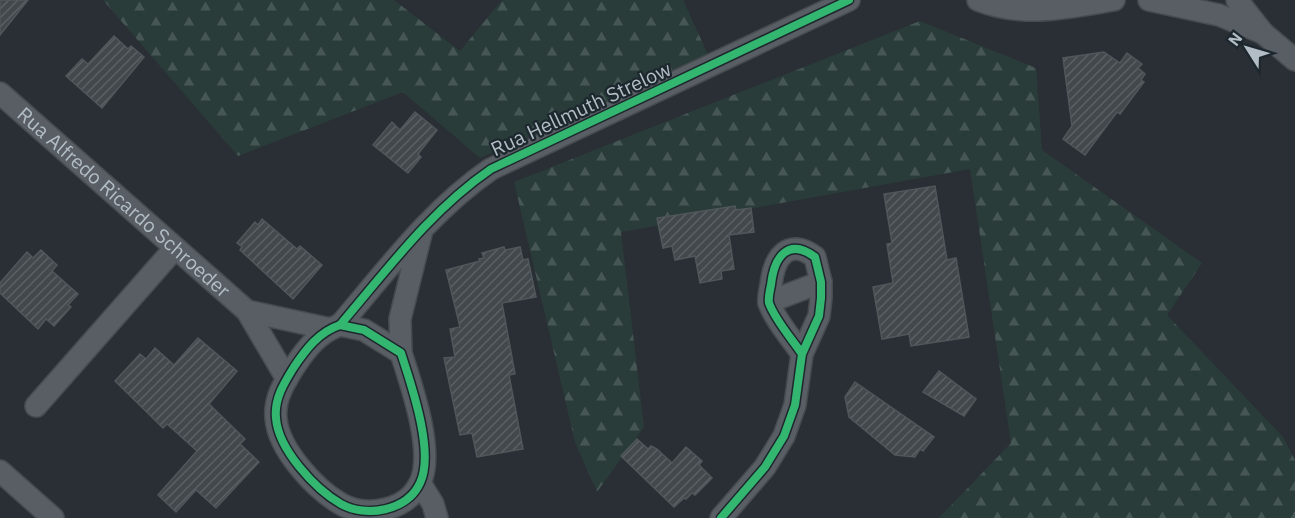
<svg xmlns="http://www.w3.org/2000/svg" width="1295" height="518" font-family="'IBM Plex Sans',sans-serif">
<defs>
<pattern id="forest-firs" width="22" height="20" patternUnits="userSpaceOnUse" patternTransform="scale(1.5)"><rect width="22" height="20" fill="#293c3a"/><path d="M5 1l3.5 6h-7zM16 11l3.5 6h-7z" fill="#465655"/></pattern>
<pattern id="building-hatch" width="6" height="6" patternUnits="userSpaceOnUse" patternTransform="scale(1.5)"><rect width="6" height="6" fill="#42484c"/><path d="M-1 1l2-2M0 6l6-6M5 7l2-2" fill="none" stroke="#5b6064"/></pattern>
</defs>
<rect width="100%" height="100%" fill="#292f34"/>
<!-- forest -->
<g fill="url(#forest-firs)">
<path d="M 103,0 L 394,0 L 460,51 L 502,0 L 683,0 L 710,59 L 480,158 L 403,92 L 238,156 Z"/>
<path d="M 920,21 L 1036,68 L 1042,150 L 1202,263 L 1167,315 L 1283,437 L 1295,460 L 1295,518 L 939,518 L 1011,443 L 970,169 L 621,232 L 644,427 L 597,492 L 575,442 L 514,182 Z"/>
</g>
<!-- building -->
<g fill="url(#building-hatch)" stroke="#50575b" stroke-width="1.5">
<path d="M 0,0 L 28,0 L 0,35 Z"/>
<path d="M 114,36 L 128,49 L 131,46 L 144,57 L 102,108 L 66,76 L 82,59 L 88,64 Z"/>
<path d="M 1104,52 L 1120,63 L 1127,53 L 1142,64 L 1138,68 L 1145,74 L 1141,80 L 1144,82 L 1120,114 L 1117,112 L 1085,155 L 1063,139 L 1072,126 L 1063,58 Z"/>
<path d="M 415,112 L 437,130 L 418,154 L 421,157 L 408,173 L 373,145 L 392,122 L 400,130 Z"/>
<path d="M 935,186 L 947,260 L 956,258 L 969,337 L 911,346 L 909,334 L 882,339 L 873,287 L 893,283 L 887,244 L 892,243 L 884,194 Z"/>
<path d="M 735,206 L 736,210 L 751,208 L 754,232 L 729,235 L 734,269 L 721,271 L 722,279 L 700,283 L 695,256 L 675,260 L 672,246 L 663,248 L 657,218 Z"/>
<path d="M 262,219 L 297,249 L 300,246 L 322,265 L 293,299 L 240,250 L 242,247 L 237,243 L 255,222 L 258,225 Z"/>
<path d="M 504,247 L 505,250 L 520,247 L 523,260 L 528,259 L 536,297 L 502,303 L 515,374 L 509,375 L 523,449 L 477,457 L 472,433 L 460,435 L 444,358 L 455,357 L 450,329 L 460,327 L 446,270 L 480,261 L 479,259 L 484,258 L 482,253 Z"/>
<path d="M 41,250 L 57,265 L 52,271 L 78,294 L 68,305 L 71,307 L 54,326 L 46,319 L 38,329 L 0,293 L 0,283 L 27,252 L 33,258 Z"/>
<path d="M 198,338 L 237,371 L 209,404 L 245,439 L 240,444 L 259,462 L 216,508 L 196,490 L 176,512 L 158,495 L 197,451 L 167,424 L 163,428 L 115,381 L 140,354 L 146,359 L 155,348 L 174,365 Z"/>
<path d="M 939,371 L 976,399 L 964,416 L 923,392 Z"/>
<path d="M 855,382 L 934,437 L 923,451 L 920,449 L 915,457 L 895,455 L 849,417 L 845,397 Z"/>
<path d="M 637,439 L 648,449 L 651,446 L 657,449 L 672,463 L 686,447 L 702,461 L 699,465 L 712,478 L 695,495 L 692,493 L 686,499 L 684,498 L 674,507 L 621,456 Z"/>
</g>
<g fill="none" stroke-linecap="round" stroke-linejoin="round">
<defs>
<g id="street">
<path d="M 978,0 C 1023,18 1067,8 1114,0"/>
<path d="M 1149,0 L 1219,15 L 1263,33"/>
<path d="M 1237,0 L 1263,33 L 1295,60"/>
<path id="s1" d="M 0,93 L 247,311 L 287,379"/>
<path d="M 769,302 L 821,282"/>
<path d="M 247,311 L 330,329"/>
<path d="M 340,325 C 387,270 431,210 491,169 L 849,0"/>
<path d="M 340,325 L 364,330 L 401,353 C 411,384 435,452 420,483 C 407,511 366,518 341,504 C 315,489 278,449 276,418 C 274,399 284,383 294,367 C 306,349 319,332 340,325 Z"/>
<path d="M 401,353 L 400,319 L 421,234"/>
<path d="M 36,406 L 175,248"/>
<path d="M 0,471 L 53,518"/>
<path d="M 420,483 L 433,504 L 437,518"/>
<path d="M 721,518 L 765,467 L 784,436 L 795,405 L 802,354 L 819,316 L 821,298 L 821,282 L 815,257 C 788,237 774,257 771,285 C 770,290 768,298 769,303 C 775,320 792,339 802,354"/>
</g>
</defs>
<!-- street casing -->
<use href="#street" stroke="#464b4f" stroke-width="24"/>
<!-- street -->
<use href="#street" stroke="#585e63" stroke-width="21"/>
<defs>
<g id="cycleway">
<path d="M 340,325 C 387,270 431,210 491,169 L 849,0"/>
<path d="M 340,325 L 364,330 L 401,353 C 411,384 435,452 420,483 C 407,511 366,518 341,504 C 315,489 278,449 276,418 C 274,399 284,383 294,367 C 306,349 319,332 340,325 Z"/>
<path d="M 721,518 L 765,467 L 784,436 L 795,405 L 802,354 L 819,316 L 821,298 L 821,282 L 815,257 C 788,237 774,257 771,285 C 770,290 768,298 769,303 C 775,320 792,339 802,354"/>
</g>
</defs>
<!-- cycleway casing -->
<use href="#cycleway" stroke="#1d272e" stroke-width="11"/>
<!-- cycleway -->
<use href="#cycleway" stroke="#33b770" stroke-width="8"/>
</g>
<g text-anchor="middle" stroke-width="4.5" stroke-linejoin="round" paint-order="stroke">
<!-- street labels -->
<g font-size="20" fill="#b2bdc5" stroke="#1d272e">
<text transform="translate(581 109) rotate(-25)" y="7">Rua Hellmuth Strelow</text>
<text dy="7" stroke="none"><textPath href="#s1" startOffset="165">Rua Alfredo Ricardo Schroeder</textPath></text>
</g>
</g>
<!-- north arrow -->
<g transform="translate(1247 48) rotate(307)" stroke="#1d272e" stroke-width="4.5" paint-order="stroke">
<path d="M0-4.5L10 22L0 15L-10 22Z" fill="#b2bdc5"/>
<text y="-9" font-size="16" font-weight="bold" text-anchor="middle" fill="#b2bdc5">N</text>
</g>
</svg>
